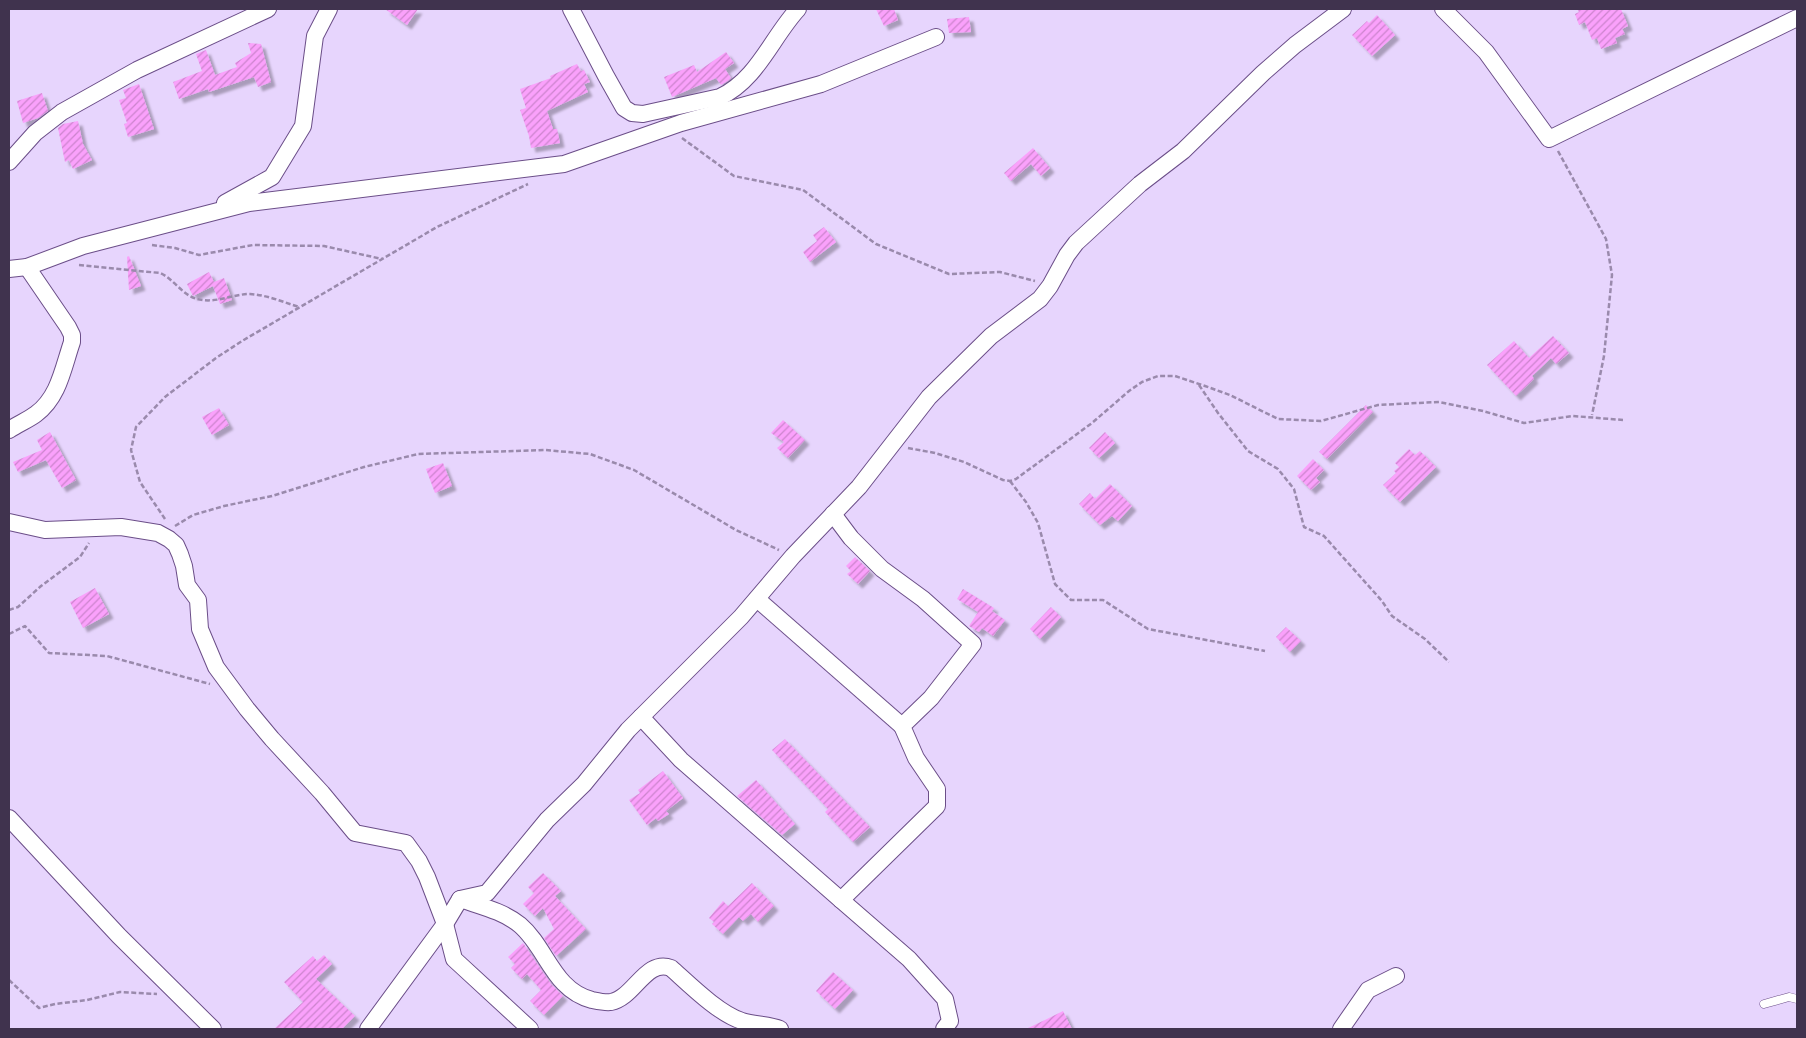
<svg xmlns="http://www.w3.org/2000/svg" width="1806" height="1038" font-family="'Source Sans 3',sans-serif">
<defs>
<pattern id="building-hatch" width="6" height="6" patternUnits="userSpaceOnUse" patternTransform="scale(1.25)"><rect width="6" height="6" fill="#faa1fb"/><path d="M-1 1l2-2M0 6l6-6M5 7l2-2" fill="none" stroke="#cc84cd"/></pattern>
<filter id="shadow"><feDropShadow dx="4.5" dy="4.5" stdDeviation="1" flood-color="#0004"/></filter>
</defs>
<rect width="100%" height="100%" fill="#e7d5fd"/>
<!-- building -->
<g fill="url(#building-hatch)" filter="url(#shadow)">
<path d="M 385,9 L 418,9 L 407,25 Z"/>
<path d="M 876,9 L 894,9 L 898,20 L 884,26 Z"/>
<path d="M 1577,9 L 1621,9 L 1628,26 L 1622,29 L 1625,34 L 1615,38 L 1617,43 L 1601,49 L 1597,38 L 1592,40 L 1585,22 L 1579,25 L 1575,14 L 1579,12 Z"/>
<path d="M 1377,15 L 1395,35 L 1372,56 L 1352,35 L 1367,21 L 1369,23 Z"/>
<path d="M 969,17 L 971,32 L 949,33 L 947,19 Z"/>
<path d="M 248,43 L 261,44 L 271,82 L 258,87 L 254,77 L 209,92 L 208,89 L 179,99 L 173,82 L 202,71 L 196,54 L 206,50 L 215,75 L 237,67 L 235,63 L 251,53 Z"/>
<path d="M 726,52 L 734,63 L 725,69 L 731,78 L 729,80 L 721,85 L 716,78 L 672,97 L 664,77 L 694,65 L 697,72 Z"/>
<path d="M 577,64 L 581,71 L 584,70 L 590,82 L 584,84 L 588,92 L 547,111 L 553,129 L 557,129 L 560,143 L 531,148 L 529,136 L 520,110 L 526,108 L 520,89 L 551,78 L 550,76 Z"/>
<path d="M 139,84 L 154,129 L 128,137 L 124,124 L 127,123 L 119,100 L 126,98 L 123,90 Z"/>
<path d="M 42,93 L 48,111 L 38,118 L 23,123 L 17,101 Z"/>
<path d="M 78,121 L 83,144 L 92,160 L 73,169 L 69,160 L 65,162 L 58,128 L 63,124 Z"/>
<path d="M 1033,148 L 1050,168 L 1041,176 L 1031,164 L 1011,181 L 1004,173 Z"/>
<path d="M 824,227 L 836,242 L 810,262 L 803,252 L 817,241 L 813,235 Z"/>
<path d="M 129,256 L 141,286 L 129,290 L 127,257 Z"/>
<path d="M 209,272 L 214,282 L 224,278 L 232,300 L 220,304 L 213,286 L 193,296 L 187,284 Z"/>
<path d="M 1553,336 L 1569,353 L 1556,364 L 1551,358 L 1532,376 L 1534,379 L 1516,396 L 1487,365 L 1514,341 L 1529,358 Z"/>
<path d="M 1366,405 L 1373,412 L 1327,459 L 1319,452 Z"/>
<path d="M 219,408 L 229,425 L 212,435 L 202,417 Z"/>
<path d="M 783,420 L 805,440 L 788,458 L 777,448 L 784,442 L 771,433 Z"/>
<path d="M 50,432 L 76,480 L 62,488 L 46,460 L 18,472 L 13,462 L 42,450 L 37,440 Z"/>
<path d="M 1105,432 L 1115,443 L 1099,458 L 1089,448 Z"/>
<path d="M 1409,449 L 1415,455 L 1420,451 L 1436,467 L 1400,502 L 1383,485 L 1396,473 L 1394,471 L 1399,467 L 1395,463 Z"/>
<path d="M 1313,459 L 1324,470 L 1316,478 L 1320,482 L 1311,490 L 1297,476 Z"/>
<path d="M 443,463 L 452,486 L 435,493 L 426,469 Z"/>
<path d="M 1110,484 L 1132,506 L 1118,521 L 1112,516 L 1100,525 L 1079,504 L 1090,493 L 1095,499 Z"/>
<path d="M 855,557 L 870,571 L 858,584 L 847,574 L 851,571 L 846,566 Z"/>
<path d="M 95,588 L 109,614 L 83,628 L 70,602 Z"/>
<path d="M 963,589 L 994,608 L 992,611 L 1005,620 L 993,636 L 982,628 L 979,632 L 969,626 L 978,612 L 957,599 Z"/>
<path d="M 1051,607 L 1061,617 L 1040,639 L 1030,629 Z"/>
<path d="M 1286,627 L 1301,641 L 1290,652 L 1276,637 Z"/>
<path d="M 785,739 L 870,827 L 853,842 L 825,812 L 828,809 L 772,750 Z"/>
<path d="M 663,771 L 683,798 L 666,811 L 669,814 L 658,821 L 656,818 L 647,825 L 629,800 L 640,793 L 638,790 Z"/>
<path d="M 756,780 L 795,824 L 782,835 L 737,796 Z"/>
<path d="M 543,873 L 561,891 L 555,896 L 586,929 L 556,956 L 544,938 L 554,929 L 543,908 L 535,916 L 523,904 L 534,893 L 528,887 Z"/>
<path d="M 752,883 L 774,906 L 758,922 L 751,914 L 743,921 L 739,917 L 723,934 L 712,924 L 714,922 L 709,918 L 723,901 L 728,906 Z"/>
<path d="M 523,943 L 551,984 L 563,996 L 544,1015 L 530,1001 L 541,990 L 527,974 L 522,979 L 511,968 L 515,964 L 508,957 Z"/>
<path d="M 324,955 L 332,964 L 316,979 L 355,1016 L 342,1029 L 274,1029 L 303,1002 L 284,982 L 313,956 L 317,961 Z"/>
<path d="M 833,972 L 853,990 L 835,1009 L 816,991 Z"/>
<path d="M 1063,1011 L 1072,1029 L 1026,1029 L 1047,1019 Z"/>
</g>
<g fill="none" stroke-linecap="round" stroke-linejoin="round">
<defs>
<path id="service" d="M 1764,1004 L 1789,997 L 1797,999"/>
<g id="minor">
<path d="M 571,9 L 606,76 L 624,108 L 632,113 L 643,114 L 720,97 C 757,80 772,37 798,9"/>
<path d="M 1443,9 L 1486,52 L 1549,139 L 1797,18"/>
<path d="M 9,162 L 35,133 L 62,112 L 137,70 L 268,9"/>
<path d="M 225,203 L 272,177 L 303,126 L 315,36 L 329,9"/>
<path d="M 9,269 L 27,267 L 83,246 L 249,203 L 564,164 L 681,123 L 821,84 L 936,37"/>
<path d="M 9,430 C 18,424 28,420 36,414 C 59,397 63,368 72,342 L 72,335 L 68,327 L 27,267"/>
<path d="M 833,514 L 851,538 L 882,569 L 923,599 L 973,644 L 931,698 L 902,726 L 916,758 L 937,789 L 937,806 L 841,900 L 909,959 L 945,999 L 950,1021 L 944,1029"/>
<path d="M 9,522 L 45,530 L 121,527 L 158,533 L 169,539 L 176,545 L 180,554 L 184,566 L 187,585 L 198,600 L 200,629 L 216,667 L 247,709 L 272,739 L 322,793 L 355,833 L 406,843 L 419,861 L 427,877 L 445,924 L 454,959 L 530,1029"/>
<path d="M 757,599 L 902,726"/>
<path d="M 641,717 L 681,760 L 841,900"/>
<path d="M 9,818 L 119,936 L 213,1029"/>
<path d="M 460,899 C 480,906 503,911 520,925 C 547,948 553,990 592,1000 C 597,1001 606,1003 611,1002 C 634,998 646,958 671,968 C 689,984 719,1014 742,1021 C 754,1025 768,1024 780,1029"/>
<path d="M 368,1029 L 445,924 L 460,899 L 487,893 L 547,820 L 584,784 L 628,730 L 741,617 L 793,556 L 859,487 L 929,397 L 991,336 L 1040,299 L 1050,286 L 1067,255 L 1076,243 L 1140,184 L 1183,151 L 1263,73 L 1295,45 L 1343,9"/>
<path d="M 1341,1029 L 1368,990 L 1396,976"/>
</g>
</defs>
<!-- service casing -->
<use href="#service" stroke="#6b4e88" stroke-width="9"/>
<!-- minor casing -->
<use href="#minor" stroke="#6b4e88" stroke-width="18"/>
<!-- path -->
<g stroke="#9a8aac" stroke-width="2.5" stroke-dasharray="5 2.5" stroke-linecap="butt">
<path d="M 682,138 L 734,176 L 803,190 L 876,244 L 949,274 L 1000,272 L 1035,281"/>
<path d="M 1558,151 L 1606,239 L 1612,275 L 1604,356 L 1592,415"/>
<path d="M 152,245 L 175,248 L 199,255 L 253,245 L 324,246 L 382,259"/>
<path d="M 79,265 L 160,273 C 174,279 182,295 197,299 C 216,304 232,294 250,294 C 267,295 283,302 299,307"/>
<path d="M 1199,385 L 1218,413 L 1248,451 L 1278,469 L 1294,489 L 1304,527 L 1324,536 L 1382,601 L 1392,616 L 1425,639 L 1449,662"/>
<path d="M 908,448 L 935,453 L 964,462 L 1003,480 L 1010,481 L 1016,479 L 1092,423 L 1129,391 L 1142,382 L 1158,376 L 1175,376 L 1205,386 L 1230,395 L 1278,419 L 1321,421 L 1378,405 L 1439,402 L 1483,411 L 1524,423 L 1573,416 L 1623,420"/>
<path d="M 1010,481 L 1026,502 L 1038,523 L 1055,584 L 1071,600 L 1103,600 L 1148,629 L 1265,651"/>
<path d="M 165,519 L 140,482 L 131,450 L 136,427 L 165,397 L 216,358 L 242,341 L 360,272 L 437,227 L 528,184"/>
<path d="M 175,526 L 193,515 L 224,506 L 272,496 L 364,467 L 418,454 L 545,450 L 590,454 L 634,470 L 736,530 L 779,550"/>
<path d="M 9,610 L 18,607 L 41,586 L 80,557 L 89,543"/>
<path d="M 9,634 L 25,626 L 49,653 L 107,656 L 210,684"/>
<path d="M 9,980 L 39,1008 L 55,1004 L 87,1000 L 120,992 L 157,994"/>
</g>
<!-- service -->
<use href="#service" stroke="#fff" stroke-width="8"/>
<!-- minor -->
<use href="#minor" stroke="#fff" stroke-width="16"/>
</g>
<!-- border -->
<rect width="1806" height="1038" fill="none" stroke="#40334e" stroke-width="20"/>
</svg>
